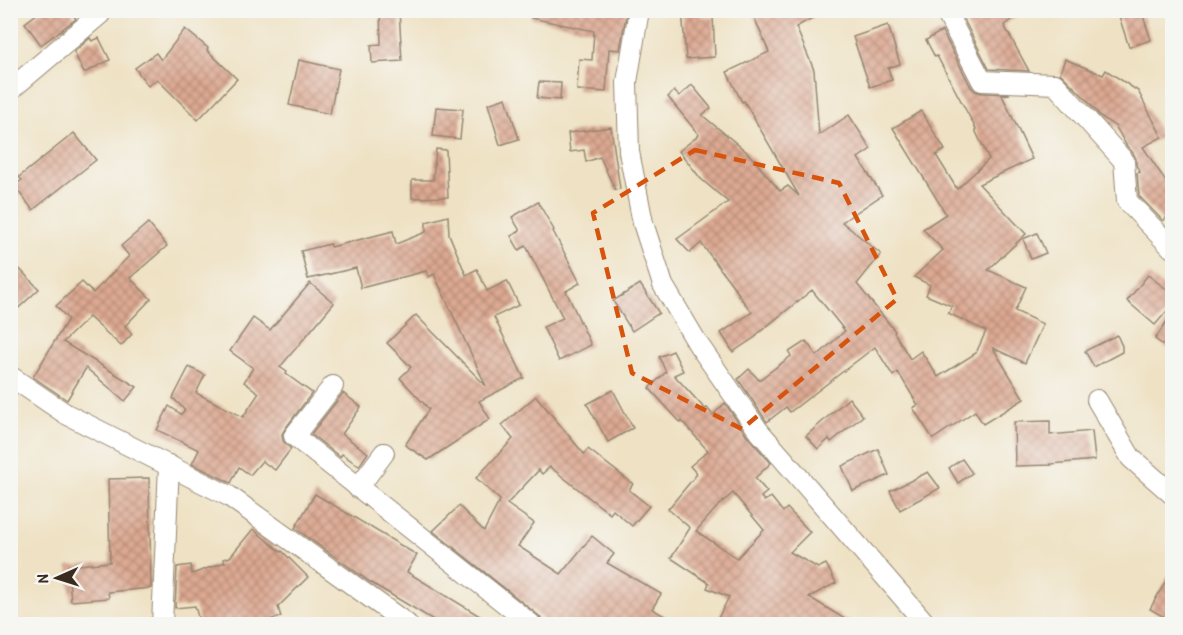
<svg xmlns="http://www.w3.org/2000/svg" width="1183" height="635" font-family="'Patrick Hand',sans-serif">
<defs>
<pattern id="building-cross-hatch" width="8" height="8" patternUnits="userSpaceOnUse" patternTransform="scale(1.5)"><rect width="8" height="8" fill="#dda992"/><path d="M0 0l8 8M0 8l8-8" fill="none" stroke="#b48a77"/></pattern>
</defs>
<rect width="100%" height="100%" fill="#f6f6f2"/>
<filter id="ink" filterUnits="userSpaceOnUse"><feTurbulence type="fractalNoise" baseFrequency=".0167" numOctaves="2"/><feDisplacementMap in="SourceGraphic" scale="12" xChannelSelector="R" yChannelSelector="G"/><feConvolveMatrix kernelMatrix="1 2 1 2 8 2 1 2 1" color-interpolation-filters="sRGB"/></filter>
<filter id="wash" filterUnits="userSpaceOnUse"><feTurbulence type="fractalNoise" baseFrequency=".008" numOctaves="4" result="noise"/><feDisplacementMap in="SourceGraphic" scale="24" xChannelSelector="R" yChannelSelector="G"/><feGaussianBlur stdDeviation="1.35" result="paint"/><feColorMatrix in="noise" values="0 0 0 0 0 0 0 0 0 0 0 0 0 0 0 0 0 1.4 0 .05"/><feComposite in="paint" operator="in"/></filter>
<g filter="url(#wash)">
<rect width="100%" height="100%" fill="#efe2c4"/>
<g id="blocks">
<!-- building -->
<g fill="url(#building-cross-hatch)" fill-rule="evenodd">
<path d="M 42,10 L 70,10 L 76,19 L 41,45 L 25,23 Z"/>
<path d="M 380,10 L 399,10 L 402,61 L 372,63 L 371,45 L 381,44 Z"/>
<path d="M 532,10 L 627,10 L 620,50 L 609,49 L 606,92 L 577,90 L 579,59 L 592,60 L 594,31 L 531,18 Z"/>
<path d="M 682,10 L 701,10 L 702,18 L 713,17 L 715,57 L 686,59 Z"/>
<path d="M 751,10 L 826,10 L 796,27 L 814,70 L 819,135 L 849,115 L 871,149 L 858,158 L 882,195 L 842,222 L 881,254 L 857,284 L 895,331 L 894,332 L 910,359 L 921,351 L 938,377 L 976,353 L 986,331 L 948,313 L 952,306 L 926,295 L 930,285 L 914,277 L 943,250 L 923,229 L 946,214 L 893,128 L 921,111 L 945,150 L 936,155 L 957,189 L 989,159 L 975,130 L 976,129 L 937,56 L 935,57 L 926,40 L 942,31 L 971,87 L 975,91 L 982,93 L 1010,94 L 1002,95 L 1032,159 L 979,184 L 1026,234 L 988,270 L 1026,287 L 1015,311 L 1043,324 L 1025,363 L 993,348 L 1024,399 L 983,424 L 975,411 L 933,439 L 913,408 L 918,405 L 898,372 L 893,376 L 875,347 L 790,412 L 786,407 L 767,422 L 738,379 L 749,369 L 759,380 L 791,356 L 789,352 L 806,341 L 817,356 L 845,331 L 812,290 L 756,335 L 757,336 L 733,352 L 721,333 L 752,312 L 738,295 L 739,294 L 701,243 L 690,253 L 677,239 L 728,202 L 701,179 L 679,151 L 699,135 L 668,97 L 674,91 L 679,96 L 692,85 L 711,108 L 702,115 L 748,153 L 780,191 L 788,186 L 799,196 L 744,101 L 742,102 L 727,72 L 769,52 Z"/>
<path d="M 959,10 L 1026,10 L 1004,25 L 1029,71 L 989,69 Z"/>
<path d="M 1117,10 L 1141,10 L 1151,40 L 1129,47 Z"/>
<path d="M 888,25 L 900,64 L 888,68 L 892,80 L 870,87 L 853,37 Z"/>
<path d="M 185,29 L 208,48 L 207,50 L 237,79 L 198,120 L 157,79 L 148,86 L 135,68 L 156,53 L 161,60 Z"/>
<path d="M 90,38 L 92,41 L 99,38 L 110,60 L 84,73 L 74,52 Z"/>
<path d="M 1065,59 L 1103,75 L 1106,70 L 1138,91 L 1162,137 L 1143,147 L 1173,192 L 1173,212 L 1163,221 L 1139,196 L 1137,173 L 1140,172 L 1136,165 L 1136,159 L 1133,153 L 1126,145 L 1116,127 L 1100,116 L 1087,100 L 1060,73 Z"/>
<path d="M 299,60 L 339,69 L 330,114 L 289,105 Z"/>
<path d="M 539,82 L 561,83 L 560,100 L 537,98 Z"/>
<path d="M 506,98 L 519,139 L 500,145 L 488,104 Z"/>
<path d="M 436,107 L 463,109 L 460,139 L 433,136 Z"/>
<path d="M 611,127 L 620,189 L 615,190 L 600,157 L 586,162 L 584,150 L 570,152 L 568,133 Z"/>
<path d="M 74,133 L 96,160 L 33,210 L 14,186 L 22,180 L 19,177 Z"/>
<path d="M 436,149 L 446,150 L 448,197 L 412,198 L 412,180 L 433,180 Z"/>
<path d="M 538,202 L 554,230 L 553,231 L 580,283 L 566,291 L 591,345 L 559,361 L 543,327 L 563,318 L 526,246 L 519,250 L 511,236 L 520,231 L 512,217 Z"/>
<path d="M 448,216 L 449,234 L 466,275 L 477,269 L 487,291 L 507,281 L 519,305 L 494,317 L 524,378 L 479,401 L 490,419 L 428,460 L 405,445 L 429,409 L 400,378 L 411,367 L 387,343 L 416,315 L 486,386 L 434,274 L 429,277 L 426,271 L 361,288 L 356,268 L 308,279 L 301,251 L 330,244 L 331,247 L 393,231 L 396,244 L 426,232 L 426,222 Z"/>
<path d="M 148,223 L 167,246 L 130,278 L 151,299 L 125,326 L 132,334 L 121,346 L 89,317 L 63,342 L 137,387 L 125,401 L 86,368 L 67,400 L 33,377 L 68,319 L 56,306 L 82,282 L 93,293 L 129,256 L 121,246 Z"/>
<path d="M 1037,233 L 1046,253 L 1031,259 L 1023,239 Z"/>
<path d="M 10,259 L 39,289 L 10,316 Z"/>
<path d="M 1148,275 L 1173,294 L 1173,304 L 1155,325 L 1127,301 Z"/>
<path d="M 310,283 L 334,303 L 280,367 L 287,372 L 286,374 L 312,393 L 285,429 L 282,434 L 283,441 L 291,449 L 275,470 L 262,461 L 250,475 L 239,467 L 231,483 L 192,464 L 199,450 L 157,430 L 169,406 L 181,414 L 185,410 L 173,398 L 189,367 L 205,375 L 196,393 L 243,417 L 259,393 L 244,382 L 253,368 L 230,351 L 253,318 L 270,330 Z"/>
<path d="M 640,284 L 659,313 L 632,331 L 613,301 Z"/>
<path d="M 1173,312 L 1173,352 L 1155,339 Z"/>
<path d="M 1117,335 L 1122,346 L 1122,352 L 1094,367 L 1085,351 Z"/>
<path d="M 673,351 L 683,371 L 674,375 L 705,409 L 707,408 L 713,415 L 725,403 L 748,437 L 771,463 L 755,478 L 767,492 L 761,497 L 764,501 L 771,497 L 783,512 L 787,508 L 810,532 L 790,552 L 818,568 L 826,564 L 836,583 L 809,597 L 853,624 L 715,624 L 729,597 L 707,588 L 709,583 L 671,558 L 690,528 L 668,509 L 697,474 L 690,466 L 708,451 L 682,421 L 681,423 L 649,388 L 666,372 L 659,357 ZM 733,493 L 764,530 L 737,558 L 696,531 L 718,506 Z"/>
<path d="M 613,390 L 633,428 L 608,442 L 587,404 Z"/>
<path d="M 343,393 L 361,407 L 342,434 L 368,453 L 359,466 L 342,454 L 340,457 L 311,434 Z"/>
<path d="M 536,396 L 584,454 L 588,449 L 633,484 L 629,490 L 649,506 L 632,526 L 613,510 L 610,514 L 550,467 L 542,474 L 539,470 L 507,504 L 534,523 L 518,546 L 561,574 L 592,536 L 614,554 L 607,563 L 661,594 L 652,609 L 679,624 L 543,624 L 542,619 L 538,615 L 433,531 L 459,506 L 484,531 L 500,500 L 476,478 L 513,439 L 502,425 Z"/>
<path d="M 849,398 L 863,416 L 831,442 L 829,439 L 818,449 L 806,436 Z"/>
<path d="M 1050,421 L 1050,435 L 1092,431 L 1095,460 L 1050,464 L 1051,465 L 1015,466 L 1014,422 Z"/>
<path d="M 878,449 L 889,475 L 853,491 L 842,466 Z"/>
<path d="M 962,459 L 972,473 L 958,483 L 949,468 Z"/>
<path d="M 928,472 L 940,488 L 900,510 L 890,491 Z"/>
<path d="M 149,478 L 151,588 L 108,592 L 109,598 L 71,601 L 68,566 L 110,562 L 108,479 Z"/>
<path d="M 315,494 L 417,555 L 407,572 L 493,624 L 440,624 L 370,582 L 295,528 Z"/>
<path d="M 253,529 L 281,552 L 282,551 L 308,577 L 278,607 L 281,617 L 253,624 L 200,624 L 195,606 L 175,608 L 177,567 L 191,565 L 192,574 L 225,562 L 223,559 L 230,557 Z"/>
<path d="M 1173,568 L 1173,622 L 1150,609 Z"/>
</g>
</g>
</g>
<g filter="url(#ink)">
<use href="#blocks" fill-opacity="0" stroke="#958671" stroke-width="1.5"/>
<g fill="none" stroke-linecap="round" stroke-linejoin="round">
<defs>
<g id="minor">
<path d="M 639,10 L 627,82 L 629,152 L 643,223 L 663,285 L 698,344 L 758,430 L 926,624"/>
<path d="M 945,10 L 982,81 L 1055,84 L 1124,161 L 1127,201 L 1172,248"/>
<path d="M 10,90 L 100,14"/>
<path d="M 10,376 L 66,414 L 229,496 L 407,624"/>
<path d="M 333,386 L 294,436 L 531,624"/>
<path d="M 1097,400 L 1131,458 L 1172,494"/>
<path d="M 358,488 L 384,453"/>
<path d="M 162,624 L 169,465"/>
</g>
</defs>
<!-- minor casing -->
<use href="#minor" stroke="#958671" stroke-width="22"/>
<!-- minor -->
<use href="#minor" stroke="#fff" stroke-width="20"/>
</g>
</g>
<!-- marked area -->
<path fill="none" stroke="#d7540e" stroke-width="4.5" stroke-dasharray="12 8" stroke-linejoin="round" d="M 695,150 L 839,183 L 897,299 L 742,429 L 632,373 L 593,213 Z"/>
<!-- margin -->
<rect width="1183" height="635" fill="none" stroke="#f6f6f2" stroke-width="36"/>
<!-- north arrow -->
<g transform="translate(57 578) rotate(267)" stroke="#f6f6f2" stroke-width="4.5" paint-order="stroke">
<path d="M0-4.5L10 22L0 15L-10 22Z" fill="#3b2a1e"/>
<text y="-9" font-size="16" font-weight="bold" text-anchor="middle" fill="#3b2a1e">N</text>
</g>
</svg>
